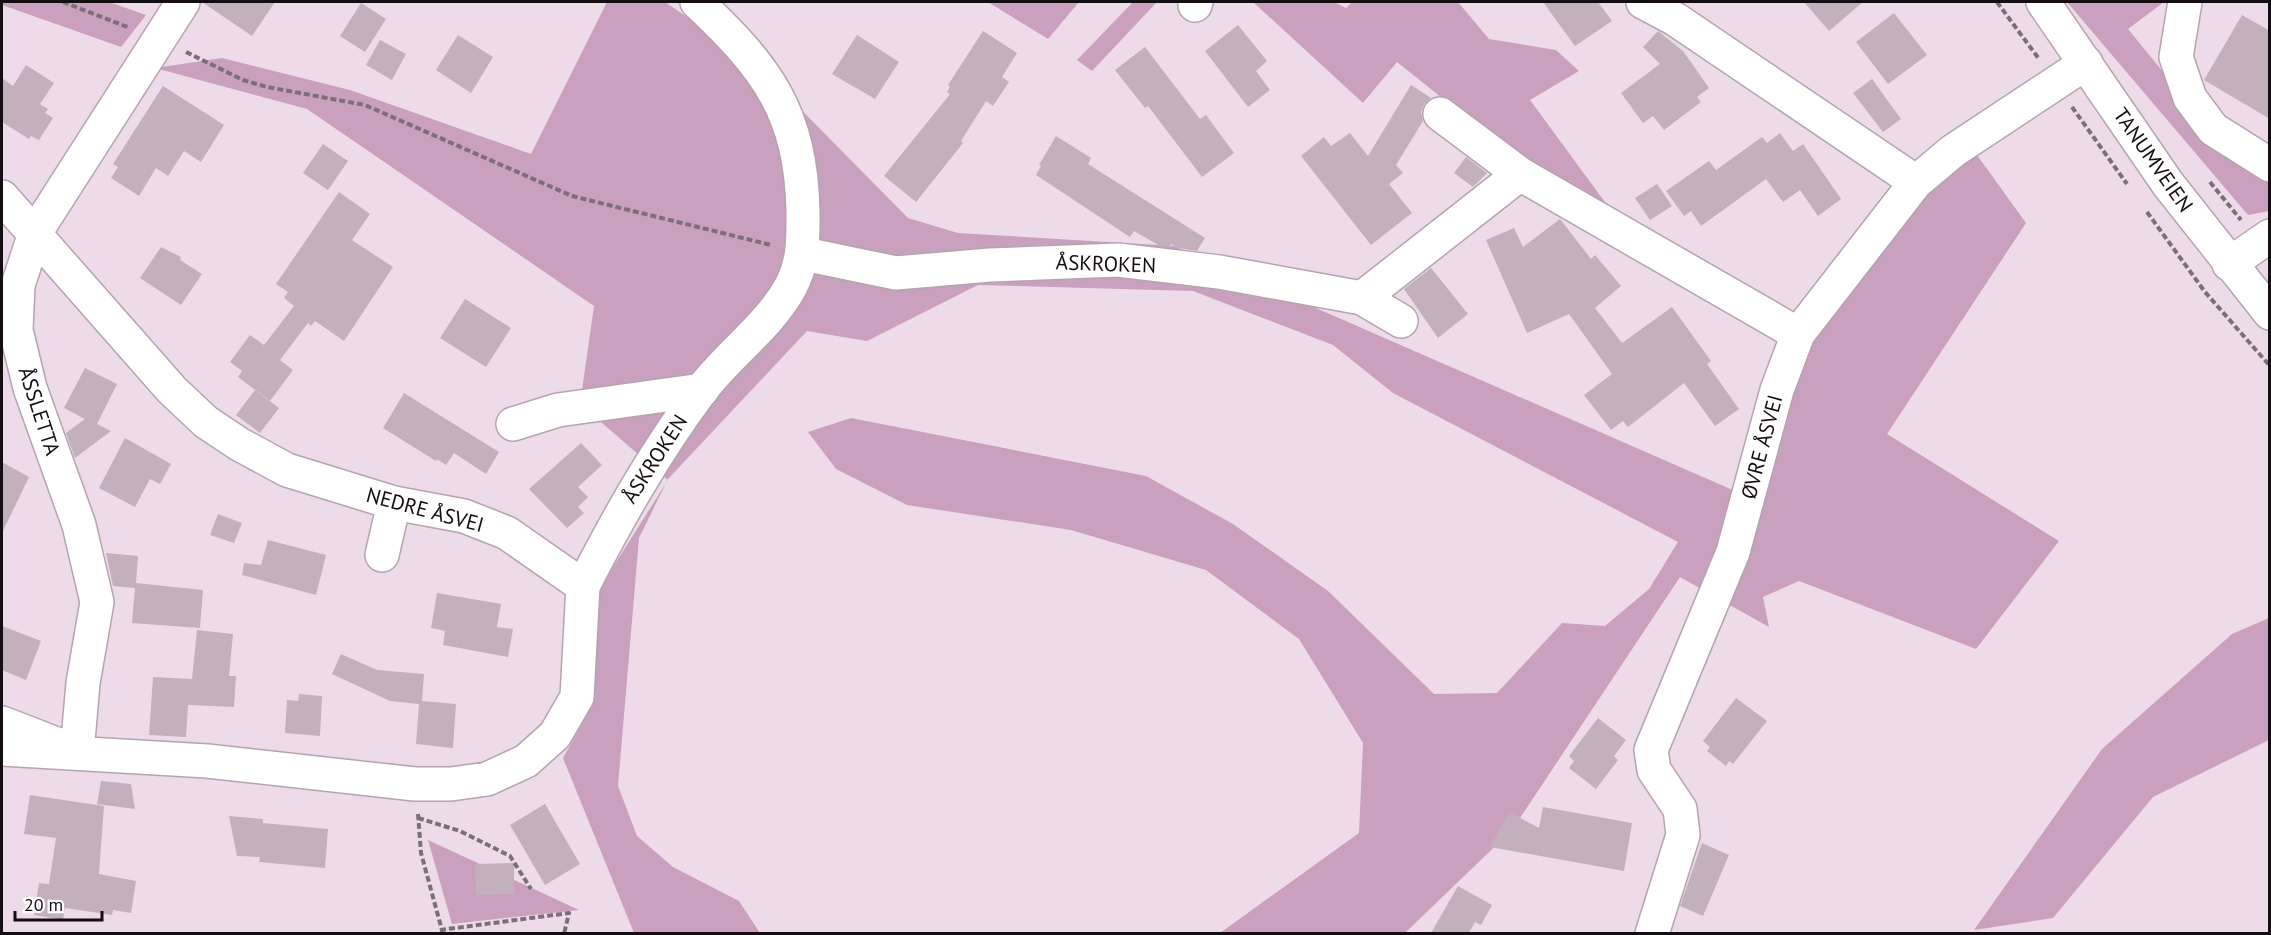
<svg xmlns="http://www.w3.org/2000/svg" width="2271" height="935" font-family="'PT Sans',sans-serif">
<rect width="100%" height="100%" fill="#eedbe9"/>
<!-- green -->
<g fill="#c9a0be">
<path d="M 2,2 L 109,2 L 146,15 L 121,47 L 2,5 Z"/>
<path d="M 607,2 L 665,2 L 757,65 L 908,218 L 958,233 L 1174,246 L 1735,491 L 1800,339 L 1969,144 L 2026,223 L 1887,434 L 2059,541 L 1976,649 L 1799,581 L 1763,597 L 1769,627 L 1680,577 L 1512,830 L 1405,933 L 1220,933 L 1359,833 L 1363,743 L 1299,639 L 1206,570 L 1071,530 L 907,505 L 836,469 L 808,432 L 851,418 L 1146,476 L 1233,524 L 1328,591 L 1434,694 L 1497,693 L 1562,623 L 1605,626 L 1649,589 L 1678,542 L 1393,393 L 1333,345 L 1193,291 L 978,285 L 867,341 L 807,331 L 668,479 L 639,538 L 618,786 L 637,836 L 673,867 L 739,901 L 760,933 L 634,933 L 563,758 L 582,724 L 601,586 L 668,480 L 580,404 L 594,306 L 307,109 L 155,68 L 222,58 L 350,90 L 531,154 Z"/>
<path d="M 988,2 L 1079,2 L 1048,39 Z"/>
<path d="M 1133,2 L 1157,2 L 1092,71 L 1077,60 Z"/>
<path d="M 1253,2 L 1334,2 L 1346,8 L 1352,2 L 1458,2 L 1489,39 L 1556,50 L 1579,71 L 1530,100 L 1610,209 L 1526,165 L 1397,62 L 1363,103 Z"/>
<path d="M 2067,2 L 2164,2 L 2128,29 L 2235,160 L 2269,179 L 2269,211 L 2248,215 Z"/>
<path d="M 2269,618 L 2269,740 L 2153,797 L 2053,918 L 1974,930 L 2102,749 L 2232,634 Z"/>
<path d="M 428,840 L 579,910 L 452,924 Z"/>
</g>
<!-- building -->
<g fill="#c2b0bd">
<path d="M 202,2 L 275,2 L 252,36 Z"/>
<path d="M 1543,2 L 1598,2 L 1612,21 L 1575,46 Z"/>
<path d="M 1804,2 L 1863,2 L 1829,31 Z"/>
<path d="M 361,3 L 386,19 L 365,52 L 340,36 Z"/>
<path d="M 1894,13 L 1927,55 L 1888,84 L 1856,42 Z"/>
<path d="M 2242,15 L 2270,31 L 2270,119 L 2204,80 Z"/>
<path d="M 1238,25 L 1267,61 L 1256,71 L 1270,90 L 1248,107 L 1205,51 Z"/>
<path d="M 983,31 L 1017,53 L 1002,77 L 1009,82 L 993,106 L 986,101 L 961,141 L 963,143 L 916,202 L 884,176 L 950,94 L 947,92 L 950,87 L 948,85 Z"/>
<path d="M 1658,31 L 1683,51 L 1709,88 L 1697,97 L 1701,102 L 1664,130 L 1653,116 L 1643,123 L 1621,93 L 1660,64 L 1643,47 Z"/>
<path d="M 458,35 L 493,57 L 471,93 L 436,70 Z"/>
<path d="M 857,35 L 899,62 L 875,99 L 832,74 Z"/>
<path d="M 380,40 L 406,54 L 392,80 L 366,65 Z"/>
<path d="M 1145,47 L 1200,119 L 1206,115 L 1234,153 L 1202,177 L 1148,106 L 1145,108 L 1115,70 Z"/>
<path d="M 26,65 L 54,83 L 40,104 L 48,109 L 45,113 L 53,118 L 39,140 L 31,136 L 29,139 L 2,122 L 2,78 L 13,86 Z"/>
<path d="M 1872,79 L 1901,119 L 1883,132 L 1853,93 Z"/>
<path d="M 1411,85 L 1431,98 L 1425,103 L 1421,112 L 1423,121 L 1396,165 L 1403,173 L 1389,184 L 1412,213 L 1371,245 L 1301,156 L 1324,137 L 1331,146 L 1350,133 L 1368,156 Z"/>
<path d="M 163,86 L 224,125 L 201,162 L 184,151 L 168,176 L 156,168 L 139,196 L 111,178 L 118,167 L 113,164 Z"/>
<path d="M 1780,133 L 1793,151 L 1803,144 L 1841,199 L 1818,216 L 1800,190 L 1783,202 L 1766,179 L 1701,226 L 1691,211 L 1684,216 L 1666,191 L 1709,161 L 1716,170 L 1762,137 L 1767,143 Z"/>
<path d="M 1056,136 L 1091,158 L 1088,164 L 1205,238 L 1197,251 L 1178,248 L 1171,244 L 1169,247 L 1160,246 L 1134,231 L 1130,237 L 1036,175 L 1041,166 L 1039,165 Z"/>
<path d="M 323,144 L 348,161 L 328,190 L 303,173 Z"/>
<path d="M 1466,157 L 1487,173 L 1473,187 L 1454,173 Z"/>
<path d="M 1657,184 L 1672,206 L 1650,220 L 1635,198 Z"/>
<path d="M 339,192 L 370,214 L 352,240 L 393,267 L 344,341 L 315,321 L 311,326 L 308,323 L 280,360 L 293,370 L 270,401 L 238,377 L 242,371 L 230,362 L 250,335 L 264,345 L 294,306 L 284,298 L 288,292 L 276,284 Z"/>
<path d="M 1560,219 L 1591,259 L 1595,255 L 1621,286 L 1595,308 L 1622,343 L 1672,307 L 1711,361 L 1707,364 L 1739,409 L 1715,426 L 1684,383 L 1628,427 L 1623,421 L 1611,430 L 1584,395 L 1612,374 L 1569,314 L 1527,333 L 1486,240 L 1514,228 L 1523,247 Z"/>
<path d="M 161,247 L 181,257 L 180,260 L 202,274 L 181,305 L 140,278 Z"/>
<path d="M 1431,268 L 1468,314 L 1438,338 L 1404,289 Z"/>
<path d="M 465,299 L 511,328 L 486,367 L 440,338 Z"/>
<path d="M 85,368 L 117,384 L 97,424 L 111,431 L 75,458 L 66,433 L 85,419 L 64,408 Z"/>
<path d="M 255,390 L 279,408 L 260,433 L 236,415 Z"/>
<path d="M 404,393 L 499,452 L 486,474 L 454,453 L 446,465 L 437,459 L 436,461 L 383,428 Z"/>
<path d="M 125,438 L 171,464 L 160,484 L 150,479 L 135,507 L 99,488 Z"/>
<path d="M 581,443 L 602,465 L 578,487 L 588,497 L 578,507 L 584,513 L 567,528 L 529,489 Z"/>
<path d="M 2,462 L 29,477 L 2,533 Z"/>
<path d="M 218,514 L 242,523 L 234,543 L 210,535 Z"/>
<path d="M 268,540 L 326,555 L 316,595 L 242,575 L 244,563 L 261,565 Z"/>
<path d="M 106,553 L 138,556 L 136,583 L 203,590 L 200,628 L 132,623 L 135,588 L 113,586 Z"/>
<path d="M 437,593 L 501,604 L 497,627 L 513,629 L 508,657 L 443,645 L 445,631 L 431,628 Z"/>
<path d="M 2,626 L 41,641 L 26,680 L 2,670 Z"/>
<path d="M 197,630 L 233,634 L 229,676 L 236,676 L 234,707 L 188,705 L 186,737 L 149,735 L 153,677 L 192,679 Z"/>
<path d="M 341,654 L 377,670 L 424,674 L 422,701 L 456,704 L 453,748 L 416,744 L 419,704 L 390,701 L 332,674 Z"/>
<path d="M 299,694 L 322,696 L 320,736 L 285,733 L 287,700 L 298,701 Z"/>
<path d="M 1736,698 L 1767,721 L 1733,764 L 1729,761 L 1726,766 L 1707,751 L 1710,747 L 1703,741 Z"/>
<path d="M 1598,718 L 1626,740 L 1614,756 L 1618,760 L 1596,789 L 1569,768 L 1574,761 L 1569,756 Z"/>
<path d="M 101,781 L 131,784 L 135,809 L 97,804 Z"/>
<path d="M 30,795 L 104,806 L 99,874 L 136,881 L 131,913 L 113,910 L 112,915 L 65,908 L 63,920 L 34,915 L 39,883 L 49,884 L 56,838 L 24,834 Z"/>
<path d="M 545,804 L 580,864 L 545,885 L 510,825 Z"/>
<path d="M 1543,807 L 1632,823 L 1624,871 L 1490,847 L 1509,812 L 1539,828 Z"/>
<path d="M 229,816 L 263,819 L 263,823 L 328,829 L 325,868 L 259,862 L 260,857 L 237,856 Z"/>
<path d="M 1702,843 L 1729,855 L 1703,916 L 1680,906 Z"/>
<path d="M 514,863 L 514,894 L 476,895 L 475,864 Z"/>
<path d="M 1458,886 L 1492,905 L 1481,925 L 1475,922 L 1469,933 L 1431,933 Z"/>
</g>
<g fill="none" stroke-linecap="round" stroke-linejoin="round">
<defs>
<g id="minor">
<path d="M 1643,2 L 1675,19 L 1916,182"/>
<path d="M 2185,2 L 2176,57 L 2190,98 L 2213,129 L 2270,165"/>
<path d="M 1195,5 L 1196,2"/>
<path d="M 1440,114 L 1520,174 L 1798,334"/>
<path d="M 2,197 L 172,390 L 206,422 L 239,444 L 287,470 L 394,503 L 464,516 L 507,533 L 583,586 L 577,697 L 555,735 L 526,761 L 487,779 L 451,784 L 415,784 L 207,761 L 2,749"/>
<path d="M 804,254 L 896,273 L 990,265 L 1118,260 L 1219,272 L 1362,298 L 1401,321"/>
<path d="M 2229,264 L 2270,236"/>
<path d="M 1362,298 L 1520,174"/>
<path d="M 513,424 L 558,410 L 702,390"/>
<path d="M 382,555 L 394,503"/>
<path d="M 583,586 C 618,518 654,454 700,392 C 727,355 769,327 791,286 C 804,261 803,239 803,212 C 801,112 767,68 697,2"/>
<path d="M 2,723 L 77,752 L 83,683 L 97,602 L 79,525 L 30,388 L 16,330 L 18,285 L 35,233 L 183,2"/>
<path d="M 1652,934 L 1683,835 L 1680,809 L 1654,770 L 1651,750 L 1733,552 L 1777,390 L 1798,334 L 1916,182 L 1953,151 L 2086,63"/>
</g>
<path id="major" d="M 2043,2 L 2168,184 L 2270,313"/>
</defs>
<!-- minor casing -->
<use href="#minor" stroke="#b5a3b0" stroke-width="36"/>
<!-- major casing -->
<use href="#major" stroke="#b5a3b0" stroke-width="36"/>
<!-- path -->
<g stroke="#7c6f79" stroke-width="4" stroke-dasharray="6 3" stroke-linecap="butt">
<path d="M 63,2 L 130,28"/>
<path d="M 1997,2 L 2039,59"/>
<path d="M 186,52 L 243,80 L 267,87 L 365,105 L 572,196 L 771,245"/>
<path d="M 2072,107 L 2127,184"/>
<path d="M 2210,182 L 2241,220"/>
<path d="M 2147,212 L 2205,292 L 2270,366"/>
<path d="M 418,814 L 421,853 L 443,934"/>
<path d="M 418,818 L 460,831 L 510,856 L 531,889"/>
<path d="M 440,930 L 569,913 L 564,934"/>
</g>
<!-- minor -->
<use href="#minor" stroke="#fff" stroke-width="33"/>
<!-- major -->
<use href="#major" stroke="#fff" stroke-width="33"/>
</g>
<g text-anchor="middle" stroke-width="5" stroke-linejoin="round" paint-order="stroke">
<!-- street labels -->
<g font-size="21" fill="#140d12" stroke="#fff">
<text transform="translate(2153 160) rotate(55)" y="7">TANUMVEIEN</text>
<text transform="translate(1106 264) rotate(2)" y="7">ÅSKROKEN</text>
<text transform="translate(39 411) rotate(72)" y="7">ÅSSLETTA</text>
<text transform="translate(1762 447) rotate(-75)" y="7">ØVRE ÅSVEI</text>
<text transform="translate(655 459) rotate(-57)" y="7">ÅSKROKEN</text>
<text transform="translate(425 510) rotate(15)" y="7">NEDRE ÅSVEI</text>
</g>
</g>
<!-- border -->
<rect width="2271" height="935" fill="none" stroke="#140d12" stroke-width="6"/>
<!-- scale -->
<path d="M15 911v9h87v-9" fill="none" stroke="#140d12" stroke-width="3"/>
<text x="24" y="911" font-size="18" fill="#140d12" stroke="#ffffff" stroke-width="4.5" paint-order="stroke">20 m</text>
</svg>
